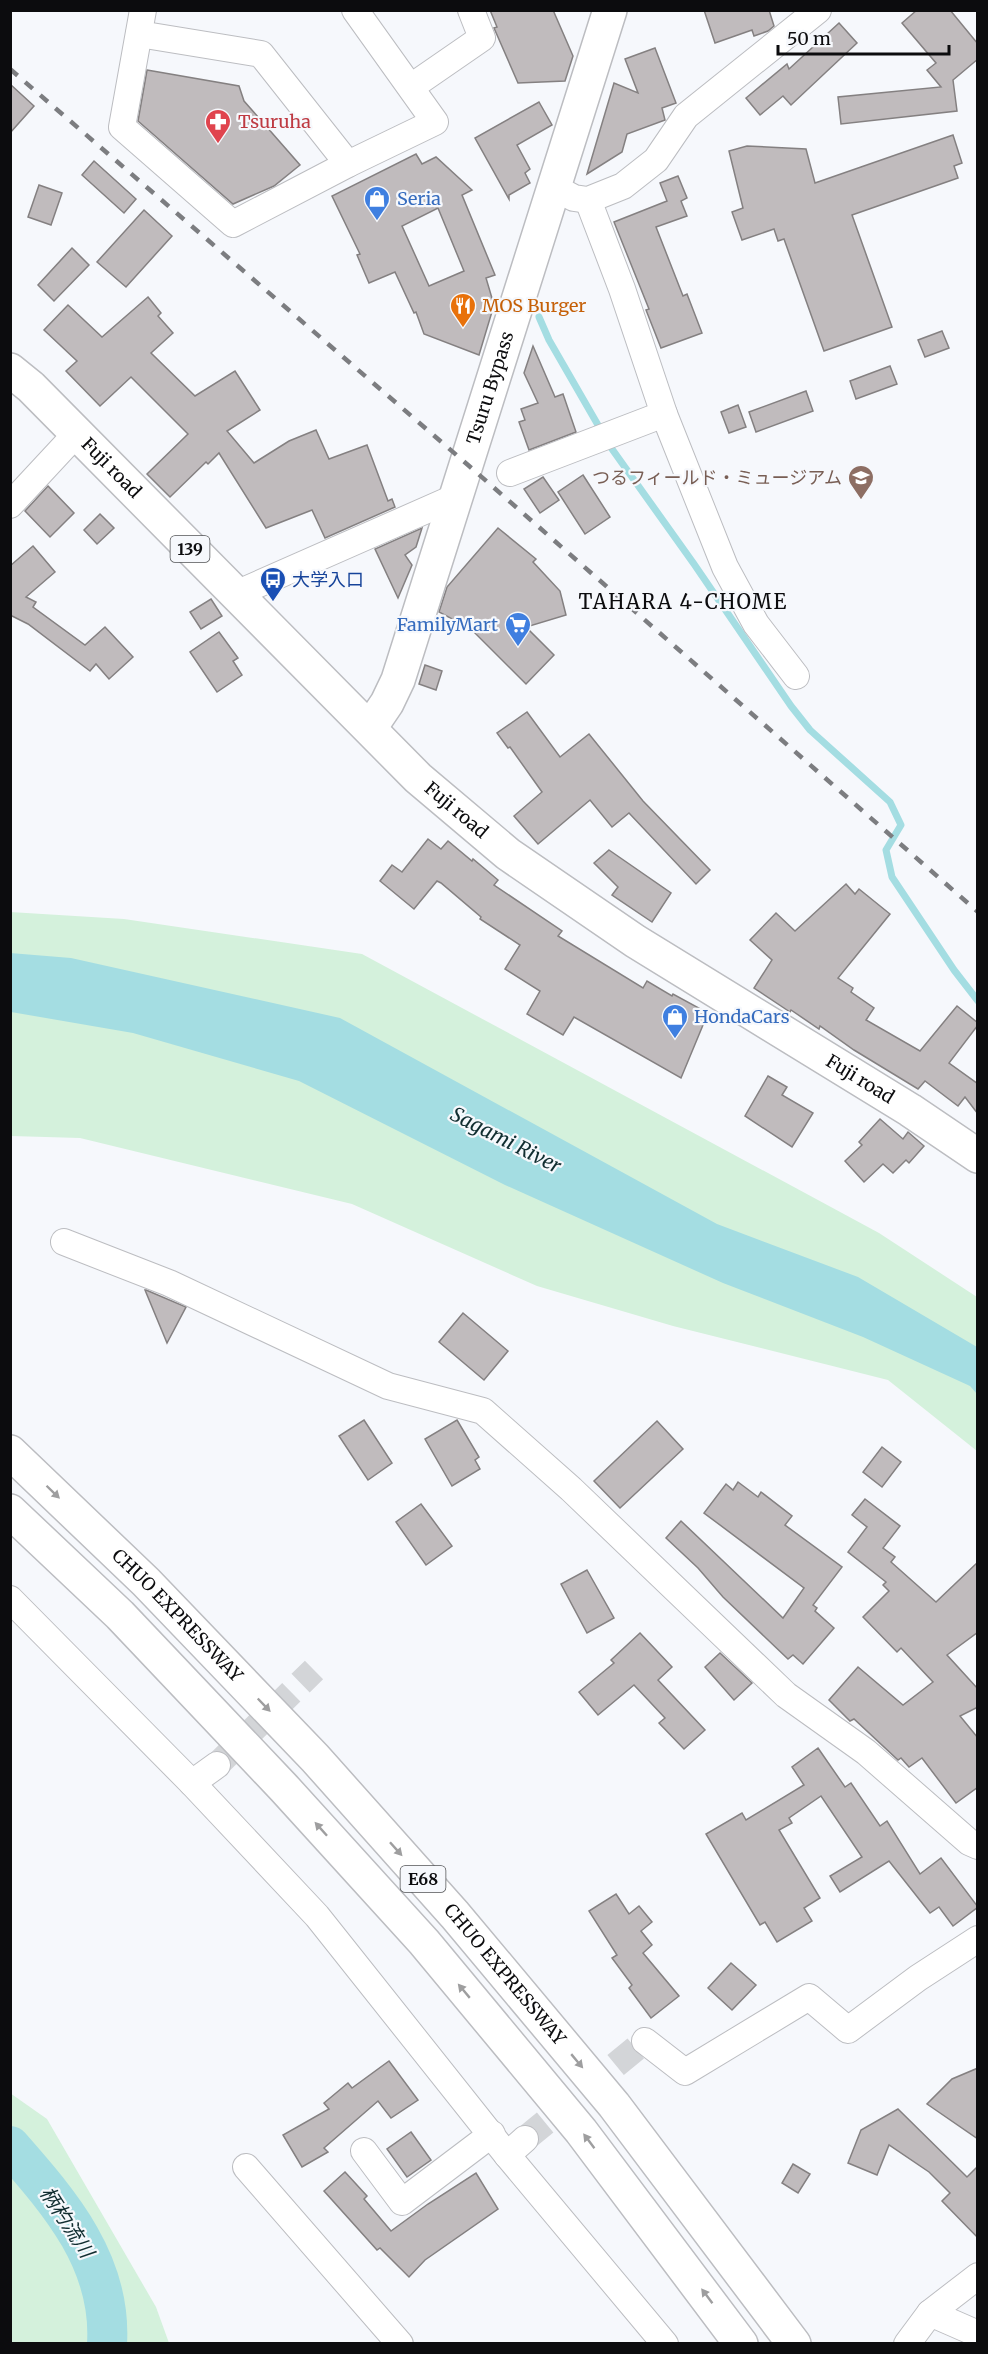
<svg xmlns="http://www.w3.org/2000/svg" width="988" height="2354" font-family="Merriweather,'Noto Sans JP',serif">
<rect width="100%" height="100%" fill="#f6f8fc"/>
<!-- green -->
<g fill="#d4f1dc">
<path d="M 10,912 L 124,919 L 362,954 L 879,1233 L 977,1297 L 977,1451 L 888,1380 L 673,1326 L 537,1286 L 352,1204 L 80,1138 L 11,1136 Z"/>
<path d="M 10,2093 L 47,2119 L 156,2307 L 169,2343 L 11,2343 Z"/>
</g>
<!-- water -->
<path fill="#a4dde2" d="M 10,953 L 71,958 L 340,1018 L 717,1224 L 858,1277 L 977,1347 L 977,1394 L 970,1386 L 863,1337 L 723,1283 L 505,1185 L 299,1081 L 133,1033 L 11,1012 Z"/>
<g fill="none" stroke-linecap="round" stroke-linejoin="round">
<!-- stream -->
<g stroke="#a4dde2" stroke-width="7">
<path d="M 539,317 L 549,340 L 602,432"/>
<path d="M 607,442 L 694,564 L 791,706 L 810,730 L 890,802 L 901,825 L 886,850 L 892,877 L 954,970 L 978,1001"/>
</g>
<!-- river -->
<path stroke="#a4dde2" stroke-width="40" d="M 10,2146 C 61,2204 112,2263 107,2344"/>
</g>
<!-- building -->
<g fill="#c0bbbd" stroke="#848081" stroke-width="1.5" fill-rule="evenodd">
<path d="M 490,10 L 553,10 L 573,56 L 565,81 L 518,83 L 494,28 L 497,27 Z"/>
<path d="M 704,10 L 769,10 L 774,26 L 768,31 L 754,36 L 752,30 L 715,43 Z"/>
<path d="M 917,10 L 950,10 L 978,44 L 978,59 L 953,80 L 957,111 L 841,124 L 838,97 L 941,87 L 927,70 L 936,63 L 902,23 Z"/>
<path d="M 839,23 L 857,43 L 791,105 L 783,96 L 760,115 L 746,98 L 787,64 L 789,69 Z"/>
<path d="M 655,48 L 676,103 L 662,108 L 665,120 L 627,134 L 622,152 L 587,174 L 614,83 L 638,93 L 625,59 Z"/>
<path d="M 147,70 L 239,86 L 244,101 L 300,165 L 274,186 L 233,204 L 138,121 Z"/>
<path d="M 10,84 L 34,106 L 10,133 Z"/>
<path d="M 539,102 L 552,125 L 517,145 L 530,169 L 525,173 L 530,183 L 509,195 L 509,199 L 475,138 Z"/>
<path d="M 953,135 L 962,163 L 954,166 L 958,178 L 852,215 L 892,327 L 824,351 L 784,239 L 778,241 L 774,229 L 742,240 L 732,212 L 743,208 L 729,151 L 747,146 L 806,149 L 815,183 Z"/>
<path d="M 416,154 L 422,164 L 436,157 L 472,190 L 462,195 L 495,275 L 486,278 L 494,305 L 479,355 L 424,334 L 416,312 L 414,313 L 395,272 L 369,283 L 357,255 L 360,254 L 332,196 ZM 438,208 L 464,271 L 429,286 L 402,226 Z"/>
<path d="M 94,161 L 136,199 L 124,213 L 82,175 Z"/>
<path d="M 678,176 L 687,198 L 681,201 L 687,216 L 656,227 L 683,296 L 687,294 L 702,333 L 661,348 L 646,310 L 649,309 L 614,222 L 667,201 L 660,183 Z"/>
<path d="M 39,185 L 62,193 L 51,225 L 28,217 Z"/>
<path d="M 144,210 L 172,236 L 126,287 L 97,262 Z"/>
<path d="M 72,248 L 89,265 L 54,301 L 38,285 Z"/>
<path d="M 148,297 L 161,313 L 158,316 L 173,333 L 151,353 L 195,396 L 235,371 L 260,410 L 227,431 L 254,463 L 289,441 L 316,430 L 329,459 L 367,445 L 388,501 L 392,499 L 395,507 L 325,538 L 312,510 L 266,528 L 219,453 L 208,464 L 206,462 L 170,497 L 147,474 L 188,434 L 131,377 L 100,406 L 66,371 L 77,361 L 44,330 L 68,305 L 102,337 Z"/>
<path d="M 942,331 L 949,348 L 925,357 L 918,340 Z"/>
<path d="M 533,346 L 555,397 L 563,394 L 576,432 L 529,450 L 519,422 L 525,420 L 521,409 L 538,403 L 524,373 Z"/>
<path d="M 890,366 L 897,384 L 856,399 L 850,381 Z"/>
<path d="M 806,391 L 813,411 L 756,432 L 749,412 Z"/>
<path d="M 738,405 L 746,427 L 729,433 L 721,412 Z"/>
<path d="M 583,475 L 610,517 L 585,534 L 558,492 Z"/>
<path d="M 543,477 L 559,500 L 540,513 L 524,489 Z"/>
<path d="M 48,486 L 74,513 L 50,537 L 25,511 Z"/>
<path d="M 100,514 L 114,528 L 97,544 L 84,530 Z"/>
<path d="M 422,528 L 416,547 L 405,555 L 412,565 L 398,598 L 375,549 Z"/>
<path d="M 498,528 L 536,559 L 533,562 L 560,591 L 566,615 L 526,627 L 554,655 L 526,684 L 471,629 L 439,612 L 447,587 Z"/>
<path d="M 33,546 L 55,572 L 26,597 L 36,602 L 33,607 L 85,645 L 105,627 L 133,657 L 109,679 L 96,664 L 90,671 L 28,624 L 10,615 L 10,566 Z"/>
<path d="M 211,599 L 222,616 L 201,629 L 190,612 Z"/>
<path d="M 219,632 L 238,658 L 233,661 L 242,675 L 217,692 L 190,652 Z"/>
<path d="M 425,665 L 442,671 L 436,690 L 419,684 Z"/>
<path d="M 527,712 L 560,757 L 589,734 L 643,801 L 710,870 L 696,884 L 629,813 L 612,827 L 590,800 L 538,844 L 514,816 L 542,792 L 510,747 L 508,748 L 497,733 Z"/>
<path d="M 428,839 L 441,849 L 448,841 L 472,861 L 473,859 L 498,880 L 494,885 L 562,931 L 558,936 L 643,988 L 647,981 L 672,996 L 673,994 L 708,1013 L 681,1078 L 574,1017 L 563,1035 L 527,1014 L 540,991 L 505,969 L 520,945 L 480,919 L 481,917 L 441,883 L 437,881 L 414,909 L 380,881 L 392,865 L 402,872 Z"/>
<path d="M 609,850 L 671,893 L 652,922 L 612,895 L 618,887 L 594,863 Z"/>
<path d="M 846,884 L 855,894 L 859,889 L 890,914 L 838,978 L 853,988 L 851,992 L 874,1008 L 866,1020 L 920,1051 L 957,1006 L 978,1023 L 978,1025 L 949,1063 L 978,1084 L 978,1114 L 965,1097 L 958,1106 L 925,1081 L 918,1089 L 854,1050 L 820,1026 L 819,1029 L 791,1010 L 790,1012 L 754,988 L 772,960 L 750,940 L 776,913 L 795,931 Z"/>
<path d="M 768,1076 L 787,1087 L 782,1095 L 813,1113 L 792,1147 L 745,1116 Z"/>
<path d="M 880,1119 L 903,1139 L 908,1132 L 924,1146 L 909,1163 L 906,1160 L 893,1173 L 883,1164 L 864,1182 L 845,1161 L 862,1145 L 859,1142 Z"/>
<path d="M 146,1290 L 186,1307 L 167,1343 L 145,1290 Z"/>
<path d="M 463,1313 L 508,1351 L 484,1380 L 439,1342 Z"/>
<path d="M 364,1420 L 392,1463 L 368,1480 L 339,1436 Z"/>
<path d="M 457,1420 L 479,1457 L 475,1460 L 480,1469 L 452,1486 L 425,1439 Z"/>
<path d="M 657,1421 L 683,1449 L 620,1508 L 594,1481 Z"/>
<path d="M 882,1447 L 901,1462 L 882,1487 L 863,1472 Z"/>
<path d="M 738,1482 L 758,1497 L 761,1492 L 792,1516 L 785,1525 L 842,1567 L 813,1605 L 817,1608 L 815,1611 L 834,1628 L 803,1664 L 793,1655 L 788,1659 L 723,1597 L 698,1568 L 666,1538 L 681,1521 L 783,1618 L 804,1588 L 704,1513 L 726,1484 L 733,1490 Z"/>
<path d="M 865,1499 L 900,1526 L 883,1548 L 895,1557 L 891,1562 L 936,1602 L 978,1562 L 978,1632 L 947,1655 L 978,1689 L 978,1707 L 960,1716 L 978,1738 L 978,1787 L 956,1803 L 922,1758 L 909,1767 L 901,1758 L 898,1760 L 854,1719 L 850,1721 L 829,1700 L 858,1667 L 903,1705 L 933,1682 L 901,1648 L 897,1652 L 863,1617 L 889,1591 L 883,1585 L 886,1582 L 848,1552 L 867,1527 L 852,1515 Z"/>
<path d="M 421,1504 L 452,1546 L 426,1565 L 396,1522 Z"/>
<path d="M 587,1570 L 614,1618 L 587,1633 L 561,1584 Z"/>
<path d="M 640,1633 L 672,1667 L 658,1680 L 705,1730 L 684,1749 L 659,1723 L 665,1718 L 634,1685 L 598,1715 L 579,1692 L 614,1663 L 611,1660 Z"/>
<path d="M 720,1653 L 752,1683 L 734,1700 L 705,1667 Z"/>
<path d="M 818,1748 L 845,1787 L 851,1783 L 880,1826 L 887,1821 L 920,1874 L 941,1858 L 978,1907 L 953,1926 L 939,1907 L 930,1913 L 889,1861 L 840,1892 L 830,1876 L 862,1857 L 821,1796 L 789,1818 L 792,1823 L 779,1830 L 820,1898 L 804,1908 L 812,1921 L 777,1942 L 765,1922 L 760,1925 L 706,1834 L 742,1813 L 746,1820 L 804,1785 L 792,1767 Z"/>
<path d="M 616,1894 L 629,1914 L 639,1906 L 652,1922 L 641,1931 L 652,1945 L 643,1953 L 679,1996 L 651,2018 L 629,1988 L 632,1985 L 612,1958 L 617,1955 L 589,1911 Z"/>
<path d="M 731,1963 L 756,1985 L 732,2010 L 708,1988 Z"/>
<path d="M 389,2061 L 418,2100 L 391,2118 L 378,2101 L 324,2148 L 328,2152 L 302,2167 L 283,2135 L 329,2109 L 324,2103 L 348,2083 L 352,2088 Z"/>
<path d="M 978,2068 L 978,2139 L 927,2104 L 952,2079 Z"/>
<path d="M 898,2109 L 967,2177 L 978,2166 L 978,2238 L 942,2201 L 950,2193 L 929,2172 L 889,2145 L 877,2175 L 848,2163 L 861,2130 Z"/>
<path d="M 411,2132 L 431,2160 L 407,2177 L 387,2149 Z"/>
<path d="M 793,2164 L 810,2174 L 798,2193 L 782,2183 Z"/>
<path d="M 345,2172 L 367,2196 L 364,2199 L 391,2231 L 428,2204 L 476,2173 L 498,2209 L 425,2260 L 409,2277 L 380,2248 L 377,2250 L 324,2191 Z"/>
</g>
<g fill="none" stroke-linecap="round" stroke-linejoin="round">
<!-- minor-tunnel -->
<g stroke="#d3d5d8" stroke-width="26" stroke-dasharray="26 13" stroke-linecap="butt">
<path d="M 217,1765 L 314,1670"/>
<path d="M 525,2139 L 645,2041"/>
</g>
<defs>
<g id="minor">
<path d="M 143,10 L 122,127 L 233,224 L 348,164 L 435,122 L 355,10"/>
<path d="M 139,34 L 261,54 L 348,164"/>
<path d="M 411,87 L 482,38 L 471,10"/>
<path d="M 555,188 L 574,198 L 588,200 L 623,186 L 656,160 L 686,116 L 818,10"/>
<path d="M 588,200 L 622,289 L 664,414 L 725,567 L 756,624 L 796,676"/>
<path d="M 510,473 L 664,414"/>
<path d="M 10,505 L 76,434"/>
<path d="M 236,594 L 456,497"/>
<path d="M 64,1242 L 169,1283 L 388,1386 L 483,1411 L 571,1489 L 786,1695 L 866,1752 L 969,1842 L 978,1846"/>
<path d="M 10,1599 L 192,1783 L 317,1916 L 507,2155 L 665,2344"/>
<path d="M 192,1783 L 217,1765"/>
<path d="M 645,2041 L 685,2072 L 809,1997 L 848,2030 L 918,1978 L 978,1939"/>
<path d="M 364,2151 L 402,2202 L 492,2134"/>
<path d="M 507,2155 L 525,2139"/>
<path d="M 246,2167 L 400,2344"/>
<path d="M 930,2313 L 978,2334"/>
<path d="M 907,2344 L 930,2313 L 978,2276"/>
</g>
<g id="highway">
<path id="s1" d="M 10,370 L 31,387 L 418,778 L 508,854 L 635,941 L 910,1110 L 978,1156"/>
<path id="s2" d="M 370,728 L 387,703 L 398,680 L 610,10"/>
<path id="s3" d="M 10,1452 L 146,1582 L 315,1758 L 455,1915 L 614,2105 L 794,2344"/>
<path d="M 10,1511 L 120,1615 L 284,1788 L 424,1942 L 581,2131 L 741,2344"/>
</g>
</defs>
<!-- minor casing -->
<use href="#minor" stroke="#bcbdc1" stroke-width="28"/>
<!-- highway casing -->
<use href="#highway" stroke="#bcbdc1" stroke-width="36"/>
<!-- minor -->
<use href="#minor" stroke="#fff" stroke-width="26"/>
<!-- highway -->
<use href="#highway" stroke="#fff" stroke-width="33"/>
<!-- rail -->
<path stroke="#7c7d80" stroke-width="4.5" stroke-dasharray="10 10" stroke-linecap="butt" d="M 10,69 L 468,465 L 978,912"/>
</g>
<!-- one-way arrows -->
<defs><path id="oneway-solid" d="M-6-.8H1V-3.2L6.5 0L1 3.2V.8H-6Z" transform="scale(1.5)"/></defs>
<g fill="#9e9e9f">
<use href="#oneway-solid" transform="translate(53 1492) rotate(44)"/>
<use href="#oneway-solid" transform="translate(264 1705) rotate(46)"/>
<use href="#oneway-solid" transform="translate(321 1829) rotate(-132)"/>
<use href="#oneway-solid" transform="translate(396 1849) rotate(48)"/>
<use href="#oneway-solid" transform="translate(464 1991) rotate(-130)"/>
<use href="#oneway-solid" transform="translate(577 2061) rotate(50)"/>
<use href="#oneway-solid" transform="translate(589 2141) rotate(-127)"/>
<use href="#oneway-solid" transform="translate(707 2296) rotate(-127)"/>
</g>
<!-- icons -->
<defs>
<symbol id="pharmacy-pin" viewBox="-11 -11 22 30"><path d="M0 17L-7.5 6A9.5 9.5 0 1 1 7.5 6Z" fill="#e0444e" stroke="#f6f8fc"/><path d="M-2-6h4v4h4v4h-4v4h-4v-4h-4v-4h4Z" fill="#fff"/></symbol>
<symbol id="shop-pin" viewBox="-11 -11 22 30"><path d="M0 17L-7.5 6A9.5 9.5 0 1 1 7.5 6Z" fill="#3f7fe0" stroke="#f6f8fc"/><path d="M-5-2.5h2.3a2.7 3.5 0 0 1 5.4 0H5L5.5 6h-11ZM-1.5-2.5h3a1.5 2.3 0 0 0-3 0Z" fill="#fff"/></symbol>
<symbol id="restaurant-pin" viewBox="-11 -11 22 30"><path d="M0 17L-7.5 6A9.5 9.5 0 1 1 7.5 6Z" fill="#e8710a" stroke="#f6f8fc"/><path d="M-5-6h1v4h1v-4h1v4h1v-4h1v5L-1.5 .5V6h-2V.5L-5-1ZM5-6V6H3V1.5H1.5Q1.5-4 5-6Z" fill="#fff"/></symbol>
<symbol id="university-pin" viewBox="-11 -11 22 30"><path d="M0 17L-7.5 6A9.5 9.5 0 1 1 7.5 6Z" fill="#8d6e63" stroke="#f6f8fc"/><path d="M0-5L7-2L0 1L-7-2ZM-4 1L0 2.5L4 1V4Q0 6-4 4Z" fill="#fff"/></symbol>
<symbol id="bus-pin" viewBox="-11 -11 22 30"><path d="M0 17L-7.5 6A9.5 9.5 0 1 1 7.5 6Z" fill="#1a4fb4" stroke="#f6f8fc"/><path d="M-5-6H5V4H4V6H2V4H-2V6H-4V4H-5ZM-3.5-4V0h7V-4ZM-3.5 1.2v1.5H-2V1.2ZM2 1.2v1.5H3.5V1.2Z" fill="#fff"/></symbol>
<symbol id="supermarket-pin" viewBox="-11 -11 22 30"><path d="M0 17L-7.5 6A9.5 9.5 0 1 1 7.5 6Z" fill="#3f7fe0" stroke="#f6f8fc"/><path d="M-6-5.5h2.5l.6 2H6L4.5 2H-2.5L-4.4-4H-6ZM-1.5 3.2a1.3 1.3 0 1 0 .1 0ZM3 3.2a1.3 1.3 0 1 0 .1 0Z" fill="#fff"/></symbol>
</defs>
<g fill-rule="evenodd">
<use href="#pharmacy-pin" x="203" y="107" width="30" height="40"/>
<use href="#shop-pin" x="362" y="184" width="30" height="40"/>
<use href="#restaurant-pin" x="448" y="291" width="30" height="40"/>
<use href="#university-pin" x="846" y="463" width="30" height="40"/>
<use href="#bus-pin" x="258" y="565" width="30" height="40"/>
<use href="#supermarket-pin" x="503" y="610" width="30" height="40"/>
<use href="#shop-pin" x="660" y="1002" width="30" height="40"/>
</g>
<g text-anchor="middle" stroke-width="4.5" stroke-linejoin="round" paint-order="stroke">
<!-- shield labels -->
<g fill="#f6f8fc" stroke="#525355" stroke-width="1.5">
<rect x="170.5" y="536" width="39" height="26" rx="4.5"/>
<rect x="400.5" y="1866" width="45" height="26" rx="4.5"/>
</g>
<g font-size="16" font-weight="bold" fill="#0c0c0e">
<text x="190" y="555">139</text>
<text x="423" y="1885">E68</text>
</g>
<!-- health labels -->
<g font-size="18" fill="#be3a42" stroke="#f6f8fc" text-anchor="start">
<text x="238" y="128">Tsuruha</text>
</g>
<!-- shop labels -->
<g font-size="18" fill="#366cbe" stroke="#f6f8fc" text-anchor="start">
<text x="397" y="205">Seria</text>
<text x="498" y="631" text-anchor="end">FamilyMart</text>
<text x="694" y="1023">HondaCars</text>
</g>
<!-- food labels -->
<g font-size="18" fill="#c56008" stroke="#f6f8fc" text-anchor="start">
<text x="482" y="312">MOS Burger</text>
</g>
<!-- street labels -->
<g font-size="18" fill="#0c0c0e" stroke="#f6f8fc">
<text dy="6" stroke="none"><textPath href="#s2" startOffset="362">Tsuru Bypass</textPath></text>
<text dy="6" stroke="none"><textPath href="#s1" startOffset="141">Fuji road</textPath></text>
<text dy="6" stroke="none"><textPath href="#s1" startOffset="627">Fuji road</textPath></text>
<text dy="6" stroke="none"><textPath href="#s1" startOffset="1113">Fuji road</textPath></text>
<text dy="6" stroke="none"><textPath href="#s3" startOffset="234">CHUO EXPRESSWAY</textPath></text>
<text dy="6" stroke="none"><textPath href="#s3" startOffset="720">CHUO EXPRESSWAY</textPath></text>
</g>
<!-- education labels -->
<g font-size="18" fill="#785e54" stroke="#f6f8fc" text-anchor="end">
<text x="842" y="484">つるフィールド・ミュージアム</text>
</g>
<!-- transit labels -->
<g font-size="18" fill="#164399" stroke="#f6f8fc" text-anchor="start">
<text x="292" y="586">大学入口</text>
</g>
<!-- neighbourhood labels -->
<g font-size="20" letter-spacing="1.5" fill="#0c0c0e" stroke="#f6f8fc">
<text x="683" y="609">TAHARA 4-CHOME</text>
</g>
<!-- water labels -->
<g font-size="20" font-style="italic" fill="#112e31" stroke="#f6f8fc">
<text transform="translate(506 1140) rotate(27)" y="7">Sagami River</text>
<text transform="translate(67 2222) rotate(57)" y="7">柄杓流川</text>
</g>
</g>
<!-- border -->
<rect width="988" height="2354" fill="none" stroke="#0c0c0e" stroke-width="24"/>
<!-- scale -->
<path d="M778 45v9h171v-9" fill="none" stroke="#0c0c0e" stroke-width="3"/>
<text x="787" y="45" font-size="18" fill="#0c0c0e" stroke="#f6f8fc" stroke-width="4.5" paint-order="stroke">50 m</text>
</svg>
